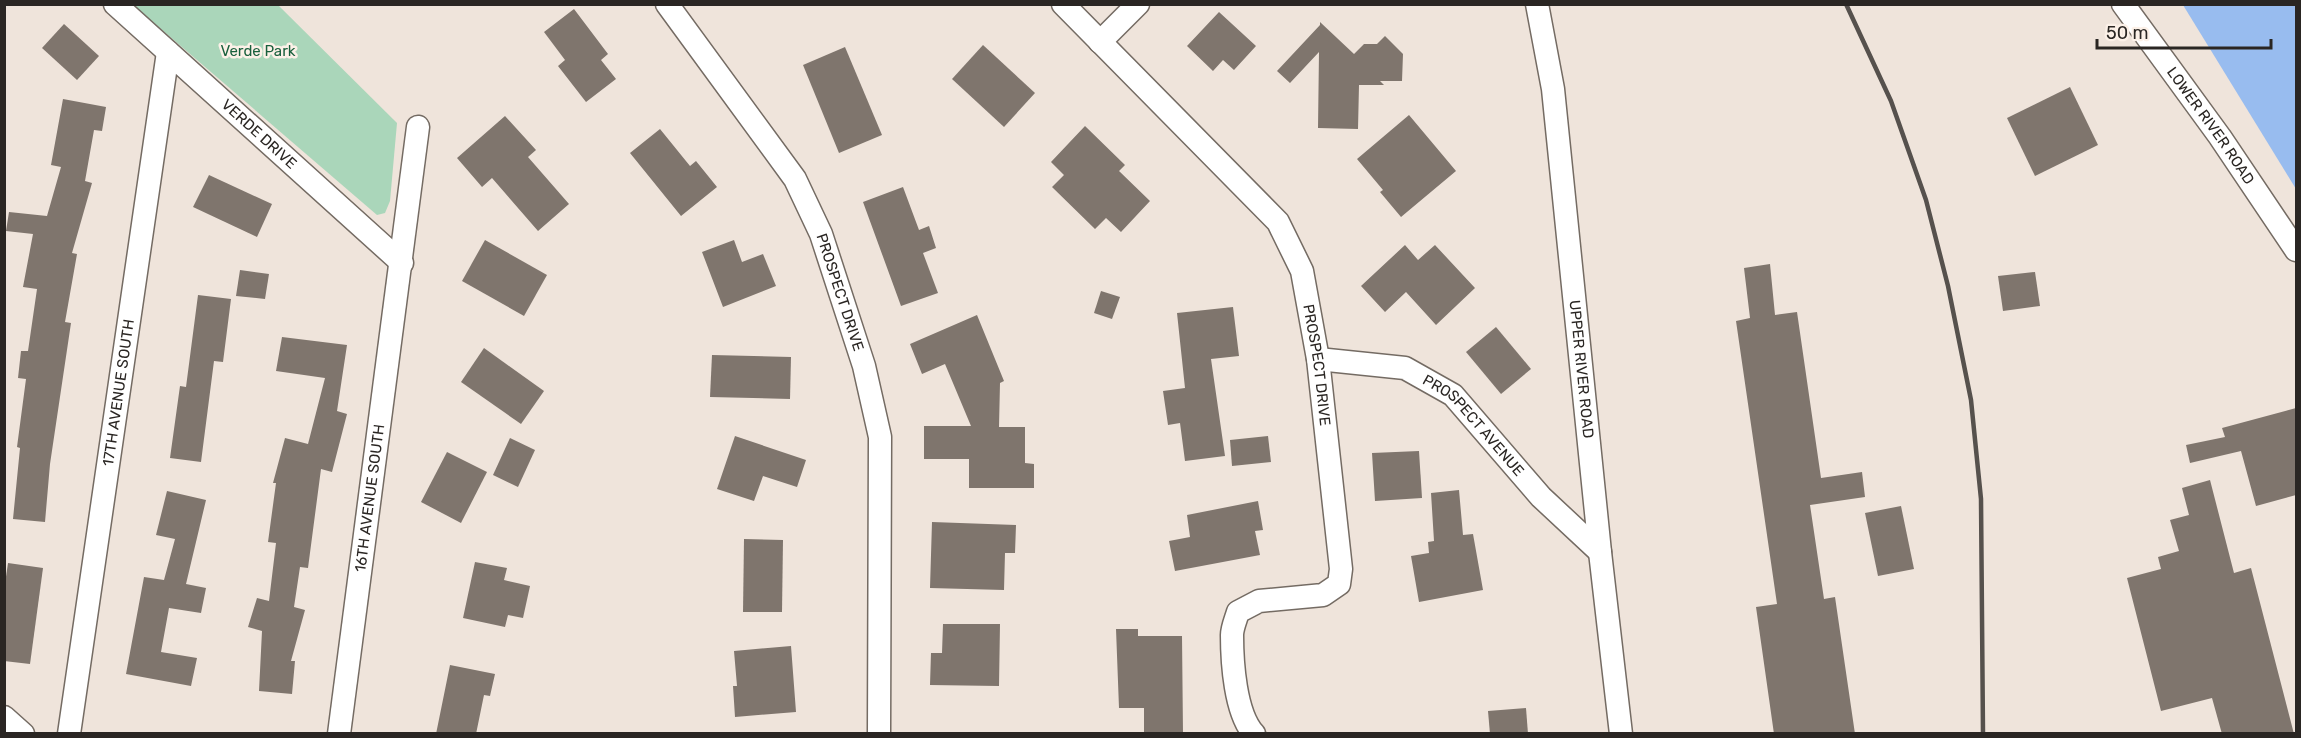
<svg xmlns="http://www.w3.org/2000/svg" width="2301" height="738" font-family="Rubik,sans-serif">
<rect width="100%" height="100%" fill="#efe4db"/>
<!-- green -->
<path fill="#aad6ba" d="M 133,5 L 278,5 L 397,123 L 390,201 L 385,213 L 377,215 Z"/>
<!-- water -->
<path fill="#98bcef" d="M 2183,5 L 2296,5 L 2296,189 Z"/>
<!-- building -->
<g fill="#7f756d">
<path d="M 574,9 L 608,54 L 601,60 L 616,79 L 586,102 L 558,66 L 565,60 L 544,32 Z"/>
<path d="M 1219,12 L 1256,46 L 1234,70 L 1223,60 L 1213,71 L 1187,46 Z"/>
<path d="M 1320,22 L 1354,54 L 1364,44 L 1377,44 L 1385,36 L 1403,54 L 1402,81 L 1380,81 L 1384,85 L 1359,85 L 1358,129 L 1318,128 L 1319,52 L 1290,83 L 1277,71 L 1320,25 Z"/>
<path d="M 64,24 L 99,56 L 77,80 L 42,48 Z"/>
<path d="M 983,45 L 1035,93 L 1004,127 L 952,79 Z"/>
<path d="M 845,47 L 882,135 L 839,153 L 803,65 Z"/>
<path d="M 2070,87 L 2098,145 L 2035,176 L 2007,118 Z"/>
<path d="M 63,99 L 106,107 L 102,131 L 94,130 L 85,181 L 92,183 L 72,253 L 77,254 L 65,322 L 71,323 L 50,464 L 45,522 L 13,519 L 20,448 L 17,447 L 26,379 L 18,378 L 21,351 L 28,351 L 37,289 L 23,287 L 33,234 L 6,231 L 9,212 L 47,216 L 61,167 L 51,165 Z"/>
<path d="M 1409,115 L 1456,171 L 1401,217 L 1380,192 L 1383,190 L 1357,159 Z"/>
<path d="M 505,116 L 536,150 L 528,157 L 569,204 L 538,231 L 492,178 L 482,187 L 457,158 Z"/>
<path d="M 1085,126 L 1125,165 L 1119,171 L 1150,201 L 1121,232 L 1106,218 L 1095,229 L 1052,187 L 1064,175 L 1051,162 Z"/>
<path d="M 660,129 L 690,166 L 696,161 L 717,187 L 681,216 L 630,153 Z"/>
<path d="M 209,175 L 272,204 L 257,237 L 193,207 Z"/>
<path d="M 903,187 L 919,230 L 929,226 L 936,248 L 923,253 L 938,293 L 901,306 L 863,202 Z"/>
<path d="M 485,240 L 547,275 L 524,316 L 462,281 Z"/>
<path d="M 734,240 L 742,262 L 763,254 L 776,286 L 723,307 L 702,252 Z"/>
<path d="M 1405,245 L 1418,260 L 1435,245 L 1475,288 L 1436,325 L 1406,292 L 1385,312 L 1361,286 Z"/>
<path d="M 1770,264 L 1775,315 L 1797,312 L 1821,478 L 1862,472 L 1865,497 L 1810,505 L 1824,599 L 1835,597 L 1855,734 L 1774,734 L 1756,607 L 1777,604 L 1736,321 L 1750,318 L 1744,268 Z"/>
<path d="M 240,270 L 269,274 L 265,299 L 236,296 Z"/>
<path d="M 2035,272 L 2040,306 L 2003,311 L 1998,276 Z"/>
<path d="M 1101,291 L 1120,297 L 1112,319 L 1094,313 Z"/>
<path d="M 198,295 L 231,299 L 223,362 L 214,361 L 201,462 L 170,458 L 180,386 L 186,387 Z"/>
<path d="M 1233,307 L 1239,356 L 1211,359 L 1225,456 L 1185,461 L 1180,423 L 1168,425 L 1163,391 L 1185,388 L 1177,313 Z"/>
<path d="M 977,315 L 1004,381 L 1000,383 L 999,427 L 1025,427 L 1025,463 L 1034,464 L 1034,488 L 969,488 L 969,459 L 924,459 L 924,426 L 971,426 L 945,364 L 922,374 L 910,344 Z"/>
<path d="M 1496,327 L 1531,369 L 1501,394 L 1466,352 Z"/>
<path d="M 282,337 L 347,345 L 337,411 L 347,414 L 332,472 L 321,469 L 308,568 L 300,567 L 294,607 L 305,610 L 291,661 L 295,661 L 292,694 L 259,691 L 262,631 L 248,627 L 257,598 L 269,601 L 276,543 L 268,542 L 276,483 L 273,483 L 285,438 L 308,444 L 325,378 L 276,371 Z"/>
<path d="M 484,348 L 544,391 L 521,424 L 461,382 Z"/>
<path d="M 712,355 L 791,357 L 790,399 L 710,397 Z"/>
<path d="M 2296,408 L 2296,495 L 2256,506 L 2241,451 L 2190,463 L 2186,445 L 2225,437 L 2222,428 Z"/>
<path d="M 735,436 L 806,460 L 797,487 L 763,476 L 754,501 L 717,489 Z"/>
<path d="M 1268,436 L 1271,462 L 1232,466 L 1230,440 Z"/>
<path d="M 510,438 L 535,450 L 518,487 L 493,475 Z"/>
<path d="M 1419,451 L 1422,498 L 1375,501 L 1372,453 Z"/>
<path d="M 447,452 L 487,472 L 461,523 L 421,502 Z"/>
<path d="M 2210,480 L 2234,573 L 2251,568 L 2294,734 L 2222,734 L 2212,698 L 2161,711 L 2127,578 L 2161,569 L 2158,557 L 2179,551 L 2170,520 L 2189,515 L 2182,488 Z"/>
<path d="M 1459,490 L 1463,535 L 1473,534 L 1483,590 L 1419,602 L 1411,556 L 1429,553 L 1428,542 L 1434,541 L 1431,493 Z"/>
<path d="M 167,491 L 206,500 L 186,584 L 206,588 L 201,613 L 169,608 L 161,652 L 197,658 L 191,686 L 126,674 L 144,577 L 164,580 L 175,539 L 156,535 Z"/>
<path d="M 1258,501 L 1263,530 L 1255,531 L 1260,555 L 1175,571 L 1169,541 L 1190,537 L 1187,515 Z"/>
<path d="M 1901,506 L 1914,569 L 1878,576 L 1865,513 Z"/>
<path d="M 932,522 L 1016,525 L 1015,553 L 1005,553 L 1004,590 L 930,588 Z"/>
<path d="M 744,539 L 783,540 L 782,612 L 743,612 Z"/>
<path d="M 475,562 L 507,568 L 504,580 L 530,586 L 523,618 L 508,615 L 505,627 L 463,618 Z"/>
<path d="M 8,563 L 43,568 L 30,664 L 4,661 L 4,590 Z"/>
<path d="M 943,624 L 1000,624 L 999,686 L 930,685 L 931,653 L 942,653 Z"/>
<path d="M 1116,629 L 1138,629 L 1138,636 L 1182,636 L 1183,734 L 1144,734 L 1144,708 L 1119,708 Z"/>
<path d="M 791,646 L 796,712 L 735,717 L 733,686 L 737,686 L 734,651 Z"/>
<path d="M 450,665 L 495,674 L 490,696 L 484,695 L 476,734 L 436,734 Z"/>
<path d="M 1526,708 L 1528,734 L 1490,734 L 1488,711 Z"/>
</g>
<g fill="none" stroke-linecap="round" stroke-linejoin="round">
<defs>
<g id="minor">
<path id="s1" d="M 115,4 L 402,263"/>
<path id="s2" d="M 667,4 L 795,179 L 821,234 L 864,366 L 880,437 L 879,734"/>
<path id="s3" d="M 1063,4 L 1278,222 L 1302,271 L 1318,359 L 1341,569 L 1339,584 L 1323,595 L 1259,601 L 1238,612 C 1236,619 1232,628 1232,635 C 1232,662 1235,713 1254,734"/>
<path id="s4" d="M 1537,4 L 1553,89 L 1600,552 L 1621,734"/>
<path id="s5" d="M 2123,4 L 2220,137 L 2296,250"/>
<path d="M 1100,42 L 1138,4"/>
<path id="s6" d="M 1318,359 L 1405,368 L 1453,395 L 1541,497 L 1600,552"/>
<path d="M 4,717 L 23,734"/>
<path id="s7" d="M 69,734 L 168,52"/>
<path id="s8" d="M 339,734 L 418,127"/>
</g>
</defs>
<!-- minor casing -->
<use href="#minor" stroke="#746b63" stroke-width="25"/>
<!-- minor -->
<use href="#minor" stroke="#fff" stroke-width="22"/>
<!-- rail -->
<path stroke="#56514d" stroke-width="4.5" d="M 1846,4 L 1891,101 L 1926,200 L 1948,286 L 1971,400 L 1981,499 L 1983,734"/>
</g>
<g text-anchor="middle" stroke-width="5" stroke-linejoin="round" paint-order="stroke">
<!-- park labels -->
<g font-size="15" fill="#19603d" stroke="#fcf1e8">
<text x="258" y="56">Verde Park</text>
</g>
<!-- street labels -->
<g font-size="15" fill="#2a2623" stroke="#fcf1e8">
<text dy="5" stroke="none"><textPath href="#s5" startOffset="150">LOWER RIVER ROAD</textPath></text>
<text dy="5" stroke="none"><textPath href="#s1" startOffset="194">VERDE DRIVE</textPath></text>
<text dy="5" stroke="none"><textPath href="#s2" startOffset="339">PROSPECT DRIVE</textPath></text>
<text dy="5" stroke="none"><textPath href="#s3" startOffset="456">PROSPECT DRIVE</textPath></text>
<text dy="5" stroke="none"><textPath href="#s4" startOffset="368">UPPER RIVER ROAD</textPath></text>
<text dy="5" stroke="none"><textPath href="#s7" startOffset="345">17TH AVENUE SOUTH</textPath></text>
<text dy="5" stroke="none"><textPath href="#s6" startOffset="178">PROSPECT AVENUE</textPath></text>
<text dy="5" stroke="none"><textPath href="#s8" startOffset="238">16TH AVENUE SOUTH</textPath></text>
</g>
</g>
<!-- border -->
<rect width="2301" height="738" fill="none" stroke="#2a2623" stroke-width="12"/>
<!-- scale -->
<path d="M2097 39v9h174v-9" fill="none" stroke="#2a2623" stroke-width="3"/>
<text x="2106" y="39" font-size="18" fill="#2a2623" stroke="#fcf1e8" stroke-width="4.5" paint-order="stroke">50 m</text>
</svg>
